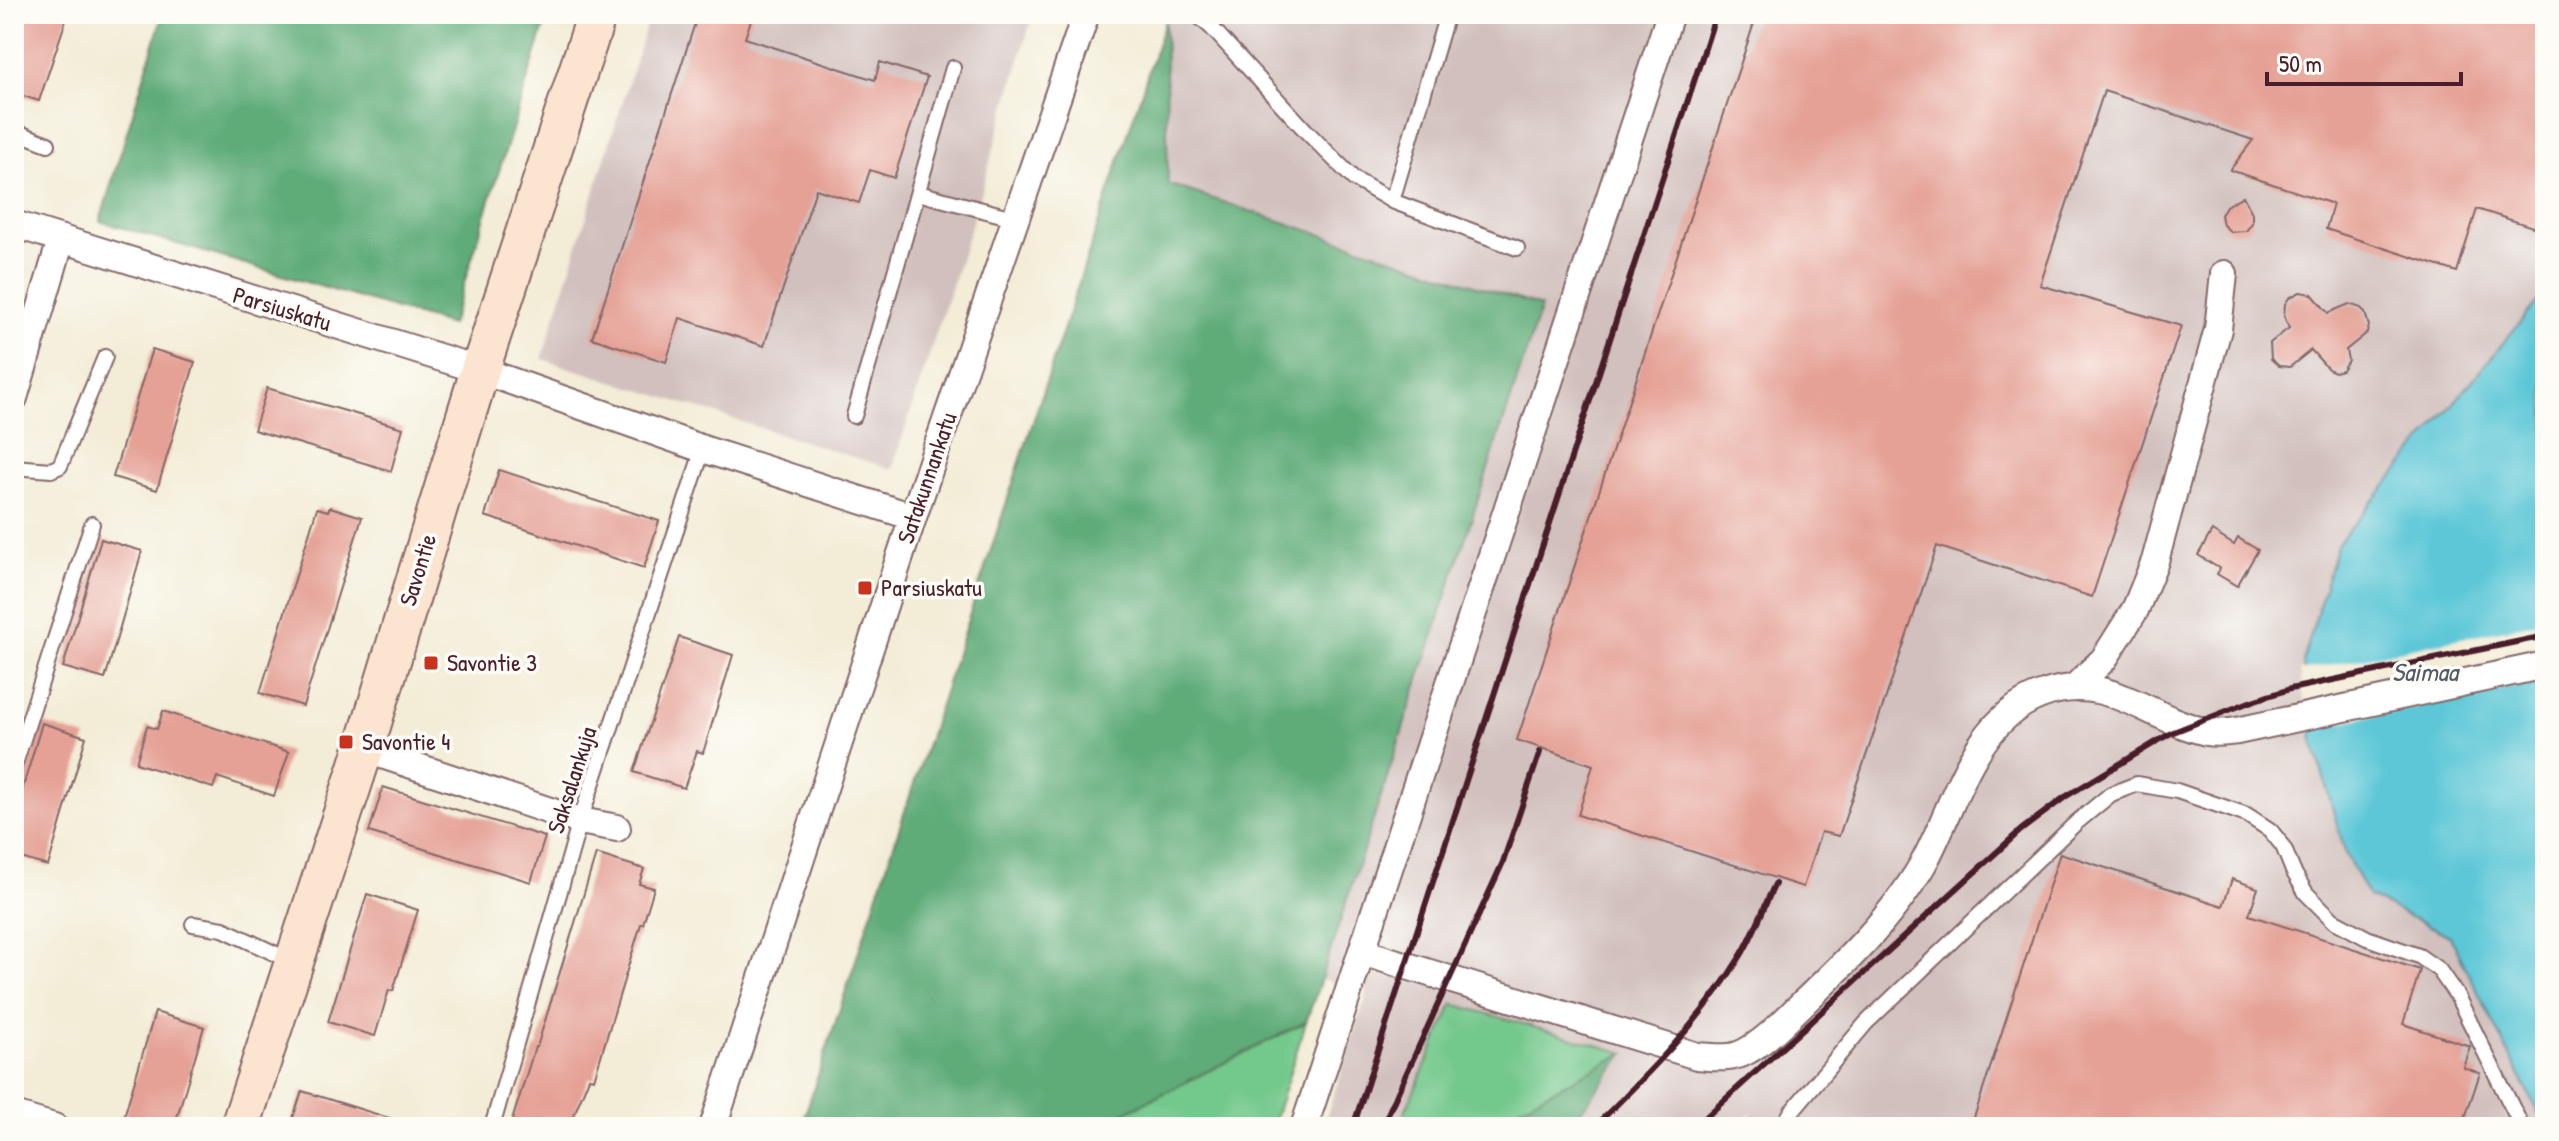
<svg xmlns="http://www.w3.org/2000/svg" width="2559" height="1141" font-family="'Patrick Hand',sans-serif">
<rect width="100%" height="100%" fill="#fdfcf7"/>
<filter id="ink" filterUnits="userSpaceOnUse"><feTurbulence type="fractalNoise" baseFrequency=".0125" numOctaves="2"/><feDisplacementMap in="SourceGraphic" scale="16" xChannelSelector="R" yChannelSelector="G"/><feConvolveMatrix kernelMatrix="1 2 1 2 8 2 1 2 1" color-interpolation-filters="sRGB"/></filter>
<filter id="wash" filterUnits="userSpaceOnUse"><feTurbulence type="fractalNoise" baseFrequency=".006" numOctaves="4" result="noise"/><feDisplacementMap in="SourceGraphic" scale="32" xChannelSelector="R" yChannelSelector="G"/><feGaussianBlur stdDeviation="1.8" result="paint"/><feColorMatrix in="noise" values="0 0 0 0 0 0 0 0 0 0 0 0 0 0 0 0 0 1.4 0 .05"/><feComposite in="paint" operator="in"/></filter>
<g filter="url(#wash)">
<rect width="100%" height="100%" fill="#f3ecd6"/>
<!-- industrial -->
<g fill="#d1c0bd">
<path d="M 650,14 L 1033,14 L 972,223 L 892,469 L 542,359 Z"/>
<path d="M 1167,14 L 2545,14 L 2545,292 L 2337,545 L 2369,897 L 2450,936 L 2545,1127 L 1745,1127 L 1753,1111 L 1736,1127 L 1568,1127 L 1624,1053 L 1453,1004 L 1398,1127 L 1323,1127 L 1368,992 L 1321,979 L 1541,307 L 1168,184 L 1165,21 Z"/>
</g>
<!-- green -->
<g fill="#73c88c" stroke="#5e745c" stroke-width="2">
<path d="M 1453,1004 L 1625,1053 L 1482,1127 L 1398,1127 Z"/>
<path d="M 1306,1022 L 1272,1127 L 1096,1127 Z"/>
</g>
<!-- forest -->
<g fill="#5eac78" stroke="#546652" stroke-width="2">
<path d="M 163,14 L 548,14 L 451,325 L 100,221 Z"/>
<path d="M 1165,21 L 1168,184 L 1541,307 L 1321,979 L 1306,1022 L 1096,1127 L 801,1127 Z"/>
<path d="M 1625,1053 L 1568,1127 L 1482,1127 L 1624,1053 Z"/>
</g>
<!-- water -->
<path fill="#5dc7d7" stroke="#547381" stroke-width="2" d="M 2545,292 L 2545,1126 L 2450,936 L 2369,897 L 2346,855 L 2313,740 L 2303,662 L 2337,545 Z"/>
<!-- pier -->
<path fill="#f3ecd6" d="M 2545,621 L 2545,680 L 2308,729 L 2300,671 Z"/>
<g id="blocks">
<!-- building -->
<g fill="#e5a196">
<path d="M 14,14 L 68,14 L 39,101 L 14,93 Z"/>
<path d="M 698,14 L 753,14 L 745,38 L 875,80 L 880,62 L 927,77 L 894,178 L 870,170 L 859,203 L 816,189 L 764,346 L 680,318 L 666,362 L 592,338 Z"/>
<path d="M 1757,14 L 2545,14 L 2545,231 L 2477,209 L 2457,272 L 2326,229 L 2333,204 L 2230,170 L 2253,140 L 2104,91 L 2040,285 L 2181,326 L 2092,597 L 1937,546 L 1839,836 L 1821,832 L 1803,887 L 1578,815 L 1593,765 L 1517,740 Z"/>
<path d="M 2243,196 L 2252,213 L 2252,223 L 2246,231 L 2231,232 L 2223,225 L 2221,215 L 2226,206 Z"/>
<path d="M 2300,292 L 2312,294 L 2328,313 L 2349,304 L 2361,308 L 2365,313 L 2369,326 L 2367,333 L 2346,350 L 2348,360 L 2342,370 L 2335,372 L 2328,369 L 2311,350 L 2290,367 L 2279,366 L 2271,359 L 2270,343 L 2289,328 L 2284,316 L 2285,304 L 2289,298 Z"/>
<path d="M 152,349 L 195,362 L 157,490 L 113,477 Z"/>
<path d="M 267,388 L 403,428 L 391,471 L 254,430 Z"/>
<path d="M 499,470 L 659,521 L 644,568 L 485,516 Z"/>
<path d="M 330,507 L 362,517 L 303,706 L 260,693 L 317,508 L 328,511 Z"/>
<path d="M 2212,531 L 2234,545 L 2238,538 L 2258,550 L 2237,586 L 2217,574 L 2220,569 L 2198,555 Z"/>
<path d="M 101,539 L 142,551 L 105,679 L 63,667 Z"/>
<path d="M 679,637 L 733,655 L 703,753 L 697,751 L 684,788 L 634,772 Z"/>
<path d="M 163,711 L 289,752 L 274,796 L 217,777 L 213,788 L 136,763 L 147,726 L 157,729 Z"/>
<path d="M 42,723 L 86,737 L 48,866 L 14,856 L 14,818 Z"/>
<path d="M 383,787 L 545,837 L 531,882 L 369,832 Z"/>
<path d="M 2060,853 L 2223,906 L 2232,879 L 2258,888 L 2249,915 L 2420,970 L 2403,1024 L 2470,1046 L 2463,1067 L 2480,1073 L 2462,1127 L 1971,1127 Z"/>
<path d="M 596,854 L 644,869 L 639,884 L 654,888 L 643,924 L 641,924 L 594,1079 L 589,1078 L 569,1127 L 510,1127 L 535,1047 L 537,1047 Z"/>
<path d="M 367,894 L 418,910 L 393,991 L 389,990 L 375,1036 L 328,1022 Z"/>
<path d="M 155,1012 L 204,1027 L 174,1127 L 121,1127 Z"/>
<path d="M 302,1091 L 402,1122 L 401,1127 L 290,1127 Z"/>
</g>
</g>
</g>
<g filter="url(#ink)">
<use href="#blocks" fill-opacity="0" stroke="#856767" stroke-width="2"/>
<g fill="none" stroke-linecap="round" stroke-linejoin="round">
<defs>
<g id="lane">
<path d="M 1196,14 L 1212,28 L 1307,132 L 1354,179 L 1392,201 L 1517,248"/>
<path d="M 14,131 L 48,144"/>
<path d="M 918,193 L 1017,219"/>
<path d="M 1392,201 L 1447,14"/>
<path d="M 854,416 L 953,68"/>
<path d="M 14,467 L 51,470 L 60,466 L 105,357"/>
<path d="M 14,767 L 92,524"/>
<path d="M 193,924 L 223,929 L 293,962"/>
<path d="M 492,1127 L 580,821 L 703,449"/>
<path d="M 1782,1127 L 1792,1111 L 1866,1023 L 2077,822 L 2111,794 L 2137,784 L 2177,791 L 2247,815 L 2270,830 L 2283,846 L 2293,871 L 2306,893 L 2333,920 L 2367,938 L 2419,956 L 2439,970 L 2457,996 L 2522,1127"/>
</g>
<g id="street">
<path d="M 14,224 L 480,370 L 703,449 L 913,517"/>
<path d="M 14,398 L 61,240"/>
<path d="M 2074,688 L 2104,659 L 2135,610 L 2155,561 L 2218,329 L 2224,274"/>
<path d="M 364,749 L 580,821 L 617,828"/>
<path d="M 1362,952 L 1697,1056 C 1712,1057 1731,1060 1745,1052 C 1766,1041 1783,1022 1800,1006 C 1845,963 1892,918 1923,864 C 1956,805 1971,721 2041,695 C 2106,670 2148,719 2207,732 C 2217,734 2228,732 2237,731 L 2545,665"/>
<path d="M 14,1115 L 54,1127"/>
<path d="M 713,1127 L 913,517 L 1086,14"/>
<path d="M 1304,1127 L 1670,14"/>
</g>
<path id="secondary" d="M 240,1127 L 364,749 L 480,370 L 597,14"/>
</defs>
<!-- lane casing -->
<use href="#lane" stroke="#856767" stroke-width="18"/>
<!-- street casing -->
<use href="#street" stroke="#856767" stroke-width="30"/>
<!-- secondary casing -->
<use href="#secondary" stroke="#856767" stroke-width="42"/>
<!-- lane -->
<use href="#lane" stroke="#fff" stroke-width="14"/>
<!-- street -->
<use href="#street" stroke="#fff" stroke-width="26"/>
<!-- secondary -->
<use href="#secondary" stroke="#fce5d0" stroke-width="38"/>
<!-- rail -->
<g stroke="#4a1f2b" stroke-width="6">
<path d="M 1353,1127 L 1716,14"/>
<path d="M 1382,1127 L 1503,862 L 1540,752"/>
<path d="M 1594,1127 C 1647,1075 1701,1021 1740,957 C 1754,935 1763,908 1775,884"/>
<path d="M 1695,1127 L 2021,830 L 2065,797 L 2171,733 L 2252,701 L 2290,689 L 2545,636"/>
</g>
</g>
</g>
<!-- markers -->
<g fill="#c8321e" stroke="#fdfcf7" stroke-width="3">
<rect x="857" y="580" width="16" height="16" rx="4"/>
<rect x="423" y="655" width="16" height="16" rx="4"/>
<rect x="338" y="734" width="16" height="16" rx="4"/>
</g>
<g text-anchor="middle" stroke-width="7" stroke-linejoin="round" paint-order="stroke">
<!-- street labels -->
<g font-size="24" fill="#4a1f2b" stroke="#fdfcf7">
<text transform="translate(282 309) rotate(17)" y="8">Parsiuskatu</text>
<text transform="translate(927 478) rotate(-71)" y="8">Satakunnankatu</text>
<text transform="translate(418 570) rotate(-73)" y="8">Savontie</text>
<text transform="translate(572 780) rotate(-72)" y="8">Saksalankuja</text>
</g>
<!-- poi labels -->
<g font-size="24" fill="#4a1f2b" stroke="#fdfcf7" text-anchor="start">
<text x="881" y="596">Parsiuskatu</text>
<text x="447" y="671">Savontie 3</text>
<text x="362" y="750">Savontie 4</text>
</g>
<!-- water labels -->
<g font-size="26" font-style="italic" fill="#515a67" stroke="#fdfcf7">
<text x="2425" y="681">Saimaa</text>
</g>
</g>
<!-- margin -->
<rect width="2559" height="1141" fill="none" stroke="#fdfcf7" stroke-width="48"/>
<!-- scale -->
<path d="M2267 72v12h194v-12" fill="none" stroke="#4a1f2b" stroke-width="4"/>
<text x="2279" y="72" font-size="24" fill="#4a1f2b" stroke="#fdfcf7" stroke-width="6" paint-order="stroke">50 m</text>
</svg>
